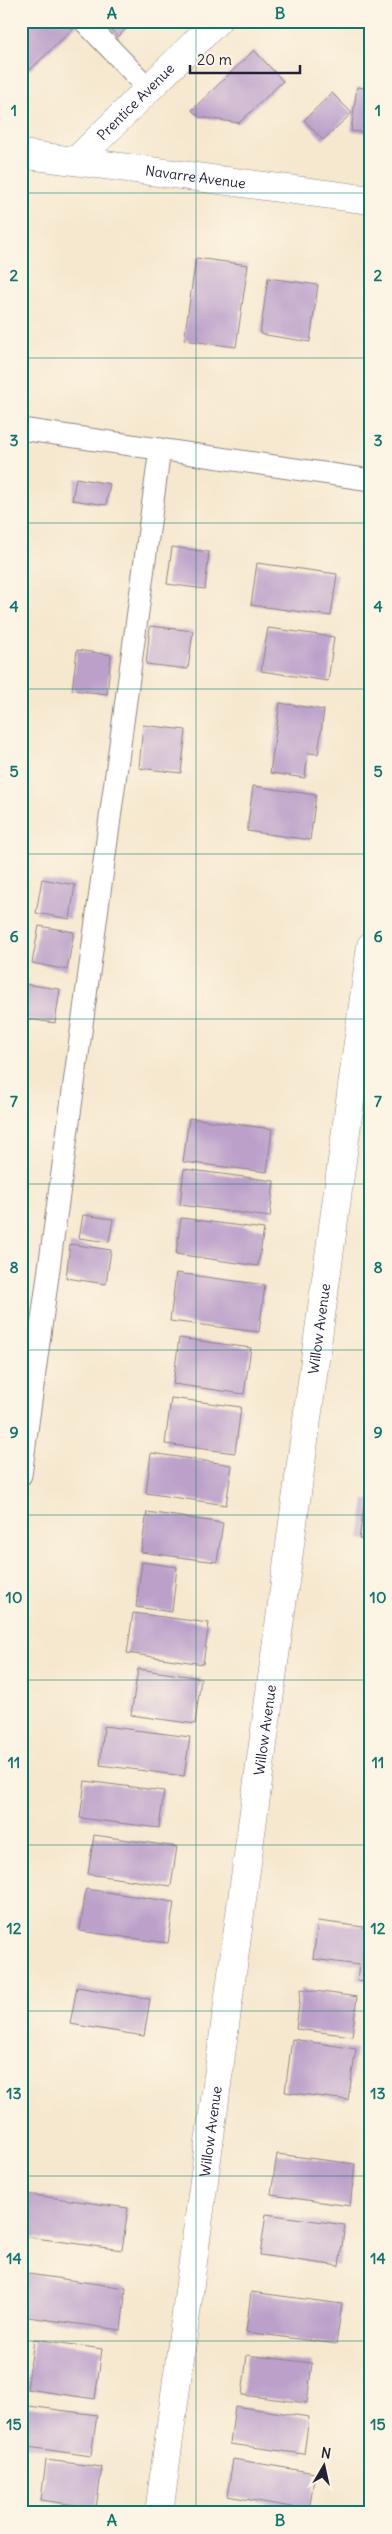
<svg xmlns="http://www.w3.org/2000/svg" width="392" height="2534" font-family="Delius,sans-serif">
<rect width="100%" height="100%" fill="#fcf5e5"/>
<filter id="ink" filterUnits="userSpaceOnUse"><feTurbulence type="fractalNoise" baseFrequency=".02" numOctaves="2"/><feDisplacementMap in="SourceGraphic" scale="10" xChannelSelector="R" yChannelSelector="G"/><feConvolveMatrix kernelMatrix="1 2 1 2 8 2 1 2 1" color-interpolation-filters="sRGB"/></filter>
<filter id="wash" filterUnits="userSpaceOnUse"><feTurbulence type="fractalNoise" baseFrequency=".0096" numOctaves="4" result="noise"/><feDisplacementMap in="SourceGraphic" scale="20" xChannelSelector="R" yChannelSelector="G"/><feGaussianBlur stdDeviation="1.12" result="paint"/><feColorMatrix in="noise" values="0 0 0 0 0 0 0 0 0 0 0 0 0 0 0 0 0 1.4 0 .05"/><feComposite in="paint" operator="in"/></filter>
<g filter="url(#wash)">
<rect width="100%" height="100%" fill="#f6e8cf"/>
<g id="blocks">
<!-- building -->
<g fill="#bca0ca">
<path d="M 21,21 L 77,21 L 79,23 L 30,70 L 21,61 Z"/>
<path d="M 103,21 L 134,21 L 118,37 Z"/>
<path d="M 254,50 L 283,81 L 239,123 L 199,117 L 192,110 Z"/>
<path d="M 357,87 L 371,89 L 371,133 L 351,131 Z"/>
<path d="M 332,93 L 352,113 L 323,140 L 304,120 Z"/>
<path d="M 196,258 L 248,265 L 236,347 L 184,340 Z"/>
<path d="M 268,278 L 318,285 L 310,342 L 260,334 Z"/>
<path d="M 76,478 L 110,484 L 106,505 L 72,500 Z"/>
<path d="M 172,547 L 209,552 L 205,589 L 167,584 Z"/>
<path d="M 257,563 L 337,574 L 331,616 L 251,605 Z"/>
<path d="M 150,626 L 193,631 L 188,669 L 146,664 Z"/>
<path d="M 268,628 L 334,637 L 328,681 L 261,671 Z"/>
<path d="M 77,650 L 111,655 L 107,694 L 72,690 Z"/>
<path d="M 280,703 L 324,710 L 318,754 L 308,753 L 305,778 L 270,773 Z"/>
<path d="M 143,725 L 186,730 L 181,773 L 139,768 Z"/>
<path d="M 253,786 L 316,795 L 310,840 L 247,831 Z"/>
<path d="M 42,879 L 75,885 L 70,919 L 36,913 Z"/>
<path d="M 39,926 L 74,932 L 67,970 L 32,963 Z"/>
<path d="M 23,984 L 60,989 L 55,1023 L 21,1018 Z"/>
<path d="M 189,1118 L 272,1129 L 267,1172 L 183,1162 Z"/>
<path d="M 184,1169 L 274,1181 L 270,1217 L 180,1205 Z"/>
<path d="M 83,1215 L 113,1219 L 109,1242 L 79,1238 Z"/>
<path d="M 181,1218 L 264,1229 L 258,1266 L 176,1254 Z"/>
<path d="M 70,1244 L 111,1250 L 106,1284 L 66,1278 Z"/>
<path d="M 176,1273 L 265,1285 L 259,1332 L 170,1321 Z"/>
<path d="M 179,1338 L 251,1348 L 244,1394 L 173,1384 Z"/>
<path d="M 171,1398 L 241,1407 L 235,1453 L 165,1444 Z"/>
<path d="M 151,1453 L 232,1465 L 226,1505 L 146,1493 Z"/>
<path d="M 365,1500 L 371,1500 L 371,1541 L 359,1539 Z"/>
<path d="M 147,1512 L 223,1523 L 217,1562 L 141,1552 Z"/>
<path d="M 142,1562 L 177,1567 L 172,1612 L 136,1607 Z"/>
<path d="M 133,1613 L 209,1623 L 203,1664 L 127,1653 Z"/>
<path d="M 138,1669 L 201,1678 L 195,1724 L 131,1715 Z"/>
<path d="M 104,1726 L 190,1737 L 184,1776 L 100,1765 Z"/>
<path d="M 85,1781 L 164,1791 L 159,1828 L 80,1818 Z"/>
<path d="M 94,1835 L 177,1847 L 171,1886 L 88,1874 Z"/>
<path d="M 86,1889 L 174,1902 L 168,1943 L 80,1931 Z"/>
<path d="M 318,1921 L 371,1928 L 371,1982 L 357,1980 L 359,1965 L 313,1959 Z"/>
<path d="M 77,1987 L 150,1999 L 144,2036 L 70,2024 Z"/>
<path d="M 301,1989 L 357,1997 L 352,2036 L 296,2029 Z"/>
<path d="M 292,2039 L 356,2049 L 348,2100 L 285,2092 Z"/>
<path d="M 277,2154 L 355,2164 L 350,2206 L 271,2195 Z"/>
<path d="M 26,2194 L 128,2208 L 122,2250 L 21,2236 Z"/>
<path d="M 266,2214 L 345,2225 L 339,2266 L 260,2255 Z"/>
<path d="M 21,2273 L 126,2288 L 121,2330 L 21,2316 Z"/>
<path d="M 251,2292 L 342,2304 L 336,2344 L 246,2332 Z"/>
<path d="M 34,2339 L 102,2349 L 95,2399 L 27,2389 Z"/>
<path d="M 247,2355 L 312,2363 L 307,2403 L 242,2395 Z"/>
<path d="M 21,2405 L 97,2415 L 91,2456 L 21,2446 Z"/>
<path d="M 235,2406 L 309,2417 L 304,2454 L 230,2444 Z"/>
<path d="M 233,2459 L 315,2473 L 309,2510 L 227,2496 Z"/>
<path d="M 46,2460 L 102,2467 L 96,2508 L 41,2500 Z"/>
</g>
</g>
</g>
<g filter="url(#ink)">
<use href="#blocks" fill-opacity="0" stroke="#8c8585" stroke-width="1"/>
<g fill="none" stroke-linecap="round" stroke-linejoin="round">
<defs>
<g id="lane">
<path d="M 84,21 L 149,89"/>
<path d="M 21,429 L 371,480"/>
<path d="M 21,1475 L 160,449"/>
</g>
<g id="street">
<path id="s1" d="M 76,161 L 217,21"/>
<path id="s2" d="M 159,2513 L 371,946"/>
</g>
<g id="secondary">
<path id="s3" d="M 21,154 L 371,200"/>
</g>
</defs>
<!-- lane casing -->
<use href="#lane" stroke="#8c8585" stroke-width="23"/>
<!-- street casing -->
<use href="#street" stroke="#8c8585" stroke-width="29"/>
<!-- secondary casing -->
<use href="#secondary" stroke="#8c8585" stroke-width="29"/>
<!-- lane -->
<use href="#lane" stroke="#fff" stroke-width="21"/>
<!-- street -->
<use href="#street" stroke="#fff" stroke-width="28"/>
<!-- secondary -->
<use href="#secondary" stroke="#fff" stroke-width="28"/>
</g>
</g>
<!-- grid -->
<path fill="none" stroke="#0f766e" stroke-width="1" stroke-opacity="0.55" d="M 196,21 L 196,2513M 21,193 L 371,193M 21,358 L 371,358M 21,523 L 371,523M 21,689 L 371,689M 21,854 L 371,854M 21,1019 L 371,1019M 21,1184 L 371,1184M 21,1350 L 371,1350M 21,1515 L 371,1515M 21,1680 L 371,1680M 21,1845 L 371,1845M 21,2011 L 371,2011M 21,2176 L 371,2176M 21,2341 L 371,2341"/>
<g text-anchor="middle" stroke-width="4" stroke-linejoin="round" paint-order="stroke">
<!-- street labels -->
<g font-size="14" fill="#22223b" stroke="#fcf5e5">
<text dy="5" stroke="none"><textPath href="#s1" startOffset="84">Prentice Avenue</textPath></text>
<text dy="5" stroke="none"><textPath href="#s3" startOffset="176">Navarre Avenue</textPath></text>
<text dy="5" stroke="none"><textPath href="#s2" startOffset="1195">Willow Avenue</textPath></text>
<text dy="5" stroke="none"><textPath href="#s2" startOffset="790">Willow Avenue</textPath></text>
<text dy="5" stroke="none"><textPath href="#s2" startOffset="385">Willow Avenue</textPath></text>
</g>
</g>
<!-- margin -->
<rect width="392" height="2534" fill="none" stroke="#fcf5e5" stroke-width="55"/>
<!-- north arrow -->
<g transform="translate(324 2466) rotate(9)" stroke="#fcf5e5" stroke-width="4" paint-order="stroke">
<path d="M0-4L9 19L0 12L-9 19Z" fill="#22223b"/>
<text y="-8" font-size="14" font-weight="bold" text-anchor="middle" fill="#22223b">N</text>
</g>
<!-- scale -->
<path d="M190 65v8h110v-8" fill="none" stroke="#22223b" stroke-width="2.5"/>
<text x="197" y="65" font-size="15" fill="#22223b" stroke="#fcf5e5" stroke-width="4" paint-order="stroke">20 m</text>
<rect x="28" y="28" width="336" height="2478" fill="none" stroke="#0f766e" stroke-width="2"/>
<g font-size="16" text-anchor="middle" font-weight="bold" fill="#0f766e">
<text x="112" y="19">A</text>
<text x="280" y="19">B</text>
<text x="14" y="116">1</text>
<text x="378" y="116">1</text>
<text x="14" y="281">2</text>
<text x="378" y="281">2</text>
<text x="14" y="446">3</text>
<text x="378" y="446">3</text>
<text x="14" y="612">4</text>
<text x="378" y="612">4</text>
<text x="14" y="777">5</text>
<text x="378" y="777">5</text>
<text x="14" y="942">6</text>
<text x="378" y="942">6</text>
<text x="14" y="1107">7</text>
<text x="378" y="1107">7</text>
<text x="14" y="1273">8</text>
<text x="378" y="1273">8</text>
<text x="14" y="1438">9</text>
<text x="378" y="1438">9</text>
<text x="14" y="1603">10</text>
<text x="378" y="1603">10</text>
<text x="14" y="1768">11</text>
<text x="378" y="1768">11</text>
<text x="14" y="1934">12</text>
<text x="378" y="1934">12</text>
<text x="14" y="2099">13</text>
<text x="378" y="2099">13</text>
<text x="14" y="2264">14</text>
<text x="378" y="2264">14</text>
<text x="14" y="2430">15</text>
<text x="378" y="2430">15</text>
<text x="112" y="2526">A</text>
<text x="280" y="2526">B</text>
</g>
</svg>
